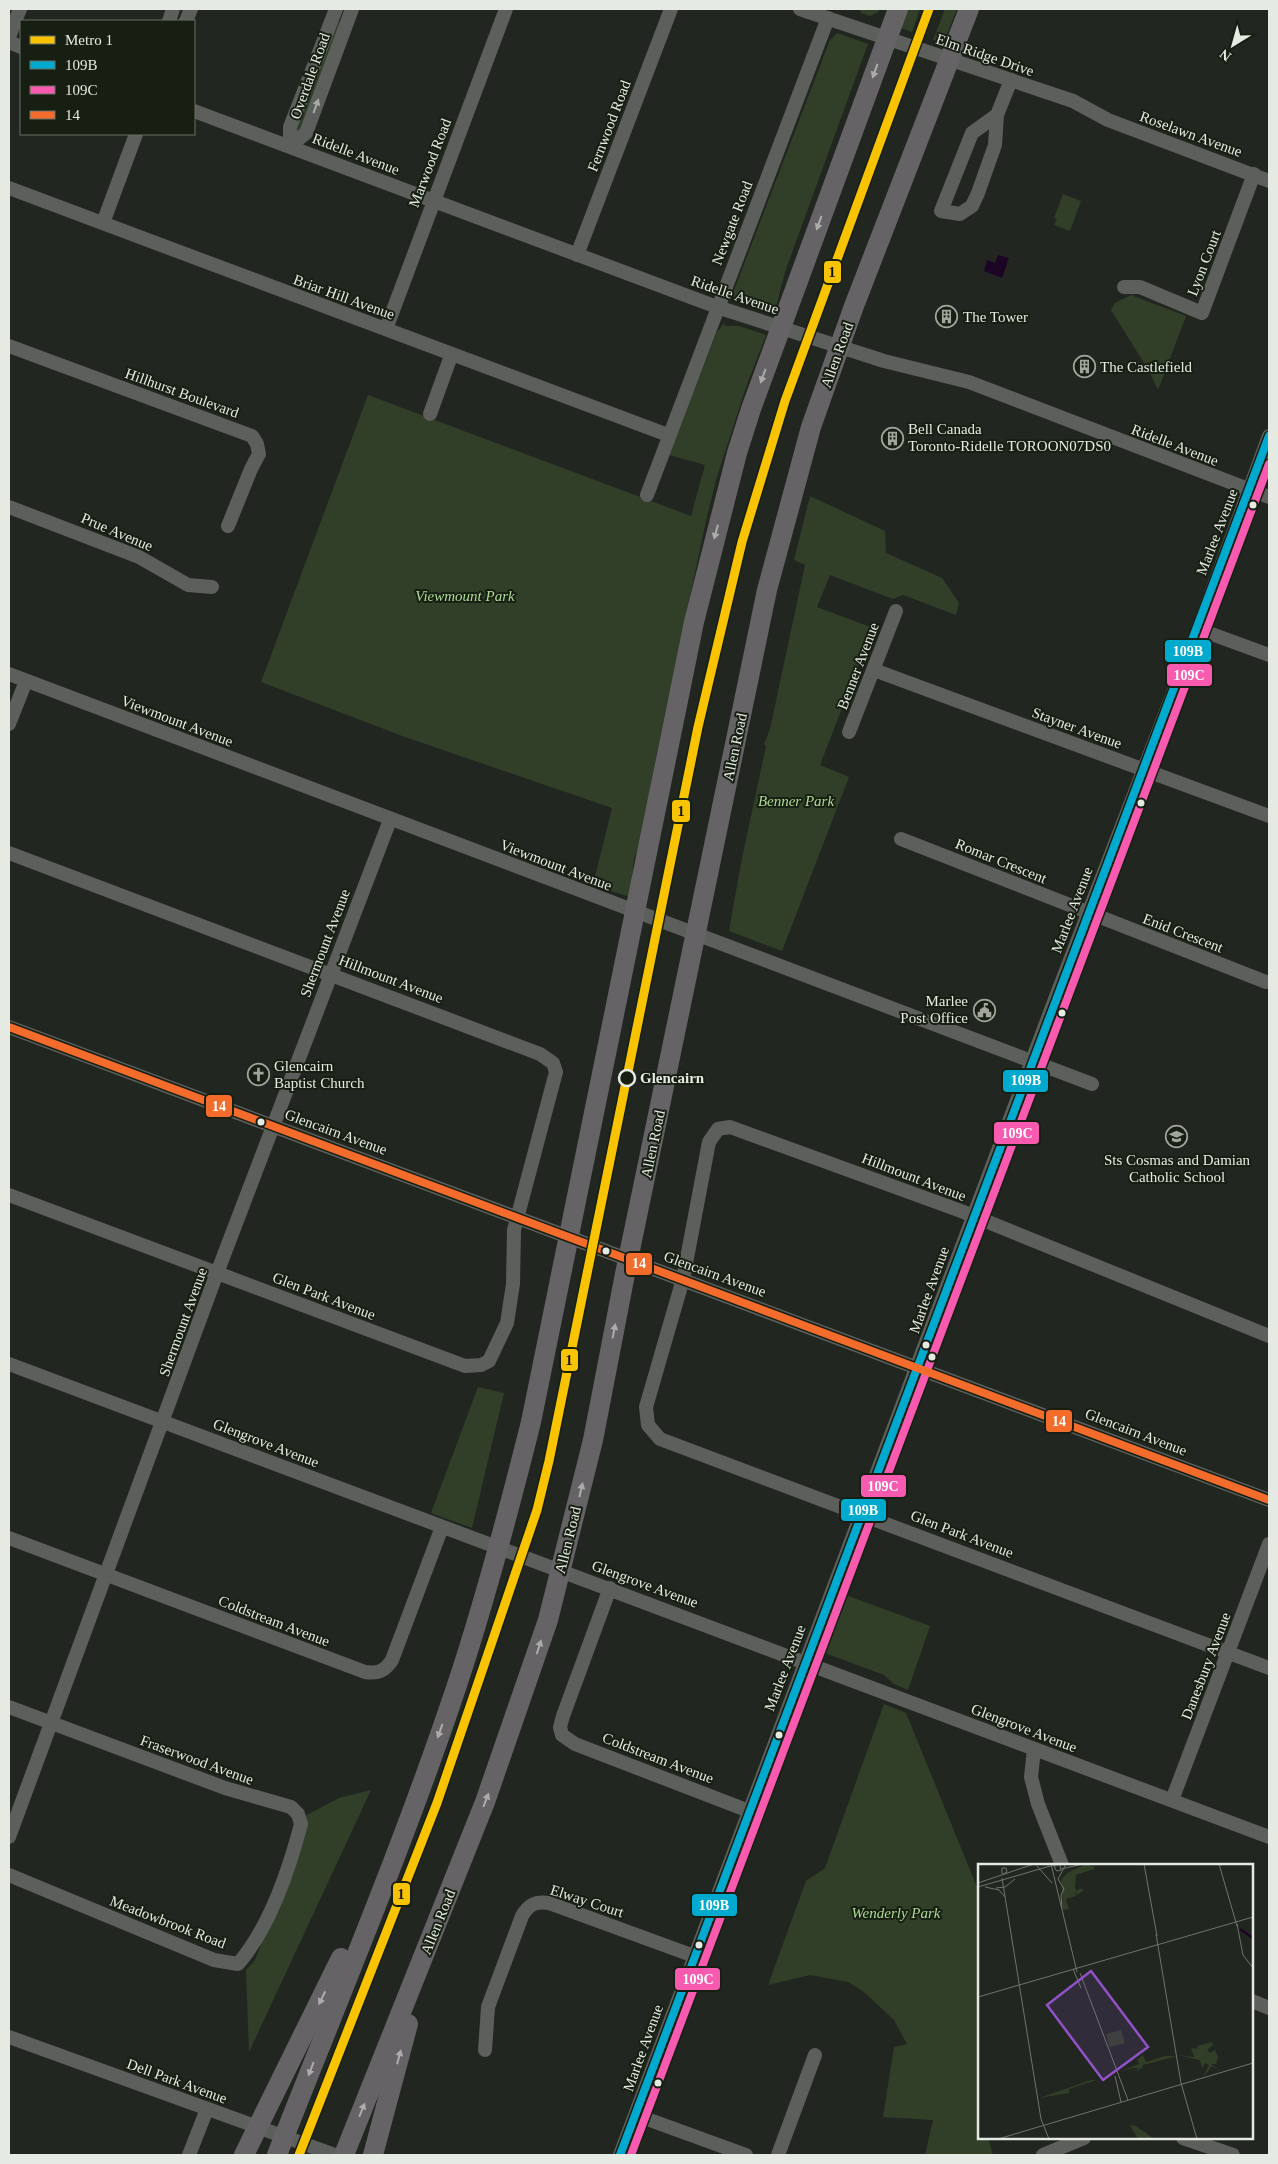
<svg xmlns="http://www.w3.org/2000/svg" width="1278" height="2164" font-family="'Times New Roman',serif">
<rect width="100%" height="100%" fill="#222620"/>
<!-- green -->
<g fill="#313f29">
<path d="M 859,9 L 879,9 L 878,12 L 870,16 L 861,13 Z"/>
<path d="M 908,9 L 920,9 L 912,32 L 901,28 Z"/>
<path d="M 945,9 L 957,9 L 943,44 L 933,40 Z"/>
<path d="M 336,21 L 342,23 L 303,129 L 298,132 L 295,130 Z"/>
<path d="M 837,33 L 868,44 L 786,269 L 774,314 L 745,302 L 741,304 L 735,301 L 733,293 L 830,40 Z"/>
<path d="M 1063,194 L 1081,201 L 1070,231 L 1054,225 L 1057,219 L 1054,218 Z"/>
<path d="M 1131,295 L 1186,316 L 1158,390 L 1149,371 L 1111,310 L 1115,303 Z"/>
<path d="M 724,323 L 725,326 L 739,326 L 766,335 L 746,387 L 716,480 L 706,521 L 657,751 L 641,841 L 634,858 L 630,897 L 593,885 L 612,808 L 405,737 L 261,682 L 368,395 L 691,516 L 705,465 L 669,455 L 717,332 Z"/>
<path d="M 810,496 L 885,531 L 886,553 L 942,578 L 959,603 L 956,615 L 903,595 L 893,599 L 830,575 L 817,607 L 873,628 L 820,765 L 849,777 L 782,951 L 729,931 L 741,863 L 766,746 L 764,744 L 770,729 L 805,565 L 794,560 Z"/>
<path d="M 478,1387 L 504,1393 L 472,1528 L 431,1513 Z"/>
<path d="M 843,1594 L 930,1626 L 908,1690 L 894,1684 L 884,1675 L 822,1652 Z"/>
<path d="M 884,1704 L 906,1713 L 979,1892 L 979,2138 L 988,2138 L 993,2155 L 925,2155 L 933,2120 L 883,2117 L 894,2047 L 907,2044 L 894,2020 L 864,1992 L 848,1982 L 810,1975 L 768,1985 L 806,1881 L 825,1868 Z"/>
<path d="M 371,1790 L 249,2052 L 246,1970 L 255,1960 L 306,1831 L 303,1817 L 339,1798 Z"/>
</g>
<!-- water -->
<path fill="#1c0524" d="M 998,255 L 1009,258 L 1002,278 L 984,271 L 987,260 L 995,263 Z"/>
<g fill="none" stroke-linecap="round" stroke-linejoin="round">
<!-- minor -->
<g stroke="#5c5f5b" stroke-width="14">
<path d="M 800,9 L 1073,101 L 1108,120 L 1269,181"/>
<path d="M 169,21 L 173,9"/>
<path d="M 186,21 L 191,9"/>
<path d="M 9,37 L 20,9"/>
<path d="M 9,42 L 21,47"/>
<path d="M 194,111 L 717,307 L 884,361 L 969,382 L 1269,497"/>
<path d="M 997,115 L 995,145 L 978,193 L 972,206 L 960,214 L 941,211 L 972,133 L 997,115 L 1011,80"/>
<path d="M 290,146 L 306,133 L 352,9"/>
<path d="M 290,146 L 290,127 L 336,9"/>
<path d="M 9,188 L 668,435"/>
<path d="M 103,223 L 136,134"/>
<path d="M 577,255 L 671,9"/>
<path d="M 1124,287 L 1140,287 L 1202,313 L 1254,174"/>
<path d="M 386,329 L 506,9"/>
<path d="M 9,346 L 252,436 L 257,444 L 259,454 L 251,469 L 228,526"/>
<path d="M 430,414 L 451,356"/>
<path d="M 647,495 L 828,18"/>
<path d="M 9,507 L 139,557 L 188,585 L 212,587"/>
<path d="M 1198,629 L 1269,655"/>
<path d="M 874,670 L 1269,816"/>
<path d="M 9,674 L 1092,1084"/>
<path d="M 9,724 L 26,681"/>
<path d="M 849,732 L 896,611"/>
<path d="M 901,839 L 1266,982"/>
<path d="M 9,853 L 540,1054 L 553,1063 L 556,1072 L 514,1230 L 513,1284 L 507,1323 L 489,1361 L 481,1365 L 465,1366 L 9,1195"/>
<path d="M 9,1027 L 1269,1500"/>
<path d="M 1269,1336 L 961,1211 L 730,1127 L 718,1129 L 709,1142 L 683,1279 L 646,1407 L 648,1425 L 660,1439 L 1269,1668"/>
<path d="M 9,1364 L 1269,1837"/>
<path d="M 9,1538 L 365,1672 C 378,1674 385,1671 392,1660 L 442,1527"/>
<path d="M 610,1588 L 563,1716 L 560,1727 L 562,1735 L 575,1744 L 749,1811"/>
<path d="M 9,1707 L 225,1788 L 291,1807 L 298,1814 L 301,1824 C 289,1870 270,1927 238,1964 L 214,1960 L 9,1875"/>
<path d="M 1034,1749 L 1031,1777 L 1038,1804 L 1062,1865"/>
<path d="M 1172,1800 L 1269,1544"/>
<path d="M 9,1837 L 214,1281 L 390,820"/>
<path d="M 1252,2001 L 1269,2008"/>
<path d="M 9,2037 L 335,2155"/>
<path d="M 485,2050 L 488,2007 L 522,1916 C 529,1904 536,1901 549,1903 L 694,1956"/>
<path d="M 636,2115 L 746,2155"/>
<path d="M 1183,2138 L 1233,2155"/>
<path d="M 189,2155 L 207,2109"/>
<path d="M 620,2155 L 1057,994 L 1198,629 L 1269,436"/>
<path d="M 778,2155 L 815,2055"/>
<path d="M 1043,2155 L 1084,2138"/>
</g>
<!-- highway -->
<g stroke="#666367" stroke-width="20">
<path d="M 244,2155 L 341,1958"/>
<path d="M 277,2155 C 338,1999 404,1844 457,1685 C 486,1598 509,1510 531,1422 L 694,622 L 737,453 L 751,409 L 898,9"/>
<path d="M 344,2155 L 485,1802 L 548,1620 L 593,1440 L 625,1274 L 767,590 L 811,427 L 854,306 L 969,9"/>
<path d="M 373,2155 L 408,2024"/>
</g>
<defs>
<path id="bus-1" d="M 620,2155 L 1269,436"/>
<path id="bus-2" d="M 631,2155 L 1269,464"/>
<path id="bus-3" d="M 9,1027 L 1269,1500"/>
</defs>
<!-- bus-1 casing -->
<use href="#bus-1" stroke="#171f13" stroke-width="11"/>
<!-- bus-2 casing -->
<use href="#bus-2" stroke="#171f13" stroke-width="11"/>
<!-- bus-3 casing -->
<use href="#bus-3" stroke="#171f13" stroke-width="11"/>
<!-- bus-1 -->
<use href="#bus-1" stroke="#00a9ce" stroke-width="8"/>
<!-- bus-2 -->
<use href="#bus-2" stroke="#f75aaf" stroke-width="8"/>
<!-- bus-3 -->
<use href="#bus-3" stroke="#f36c2b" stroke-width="8"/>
<defs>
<path id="metro-1" d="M 299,2155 L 437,1803 L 537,1510 L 549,1461 L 698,727 L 742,542 L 785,401 L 929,9"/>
</defs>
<!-- metro-1 casing -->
<use href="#metro-1" stroke="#171f13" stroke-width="12"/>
<!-- metro-1 -->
<use href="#metro-1" stroke="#f8c300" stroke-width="9"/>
</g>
<!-- one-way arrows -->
<defs><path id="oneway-solid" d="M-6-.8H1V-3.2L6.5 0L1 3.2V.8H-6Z" transform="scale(1.25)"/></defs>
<g fill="#acadab">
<use href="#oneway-solid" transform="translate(875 71) rotate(110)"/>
<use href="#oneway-solid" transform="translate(819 223) rotate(110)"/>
<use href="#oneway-solid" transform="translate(763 376) rotate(110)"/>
<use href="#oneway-solid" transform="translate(716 532) rotate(105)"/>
<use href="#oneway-solid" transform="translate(614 1331) rotate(-79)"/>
<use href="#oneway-solid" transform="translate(581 1490) rotate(-77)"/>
<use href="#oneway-solid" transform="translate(539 1647) rotate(-72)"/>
<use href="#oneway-solid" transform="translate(440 1731) rotate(110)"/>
<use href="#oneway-solid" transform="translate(486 1800) rotate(-69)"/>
<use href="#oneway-solid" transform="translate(322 1998) rotate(116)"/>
<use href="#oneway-solid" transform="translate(399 2057) rotate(-75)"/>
<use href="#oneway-solid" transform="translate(311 2069) rotate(111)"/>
<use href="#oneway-solid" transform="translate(362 2110) rotate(-68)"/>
</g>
<use fill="#a7aba5" href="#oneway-solid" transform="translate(316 106) rotate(-70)"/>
<!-- icons -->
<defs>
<symbol id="building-ring" viewBox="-11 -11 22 22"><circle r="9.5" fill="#171f13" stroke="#a1a59e" stroke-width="1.5"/><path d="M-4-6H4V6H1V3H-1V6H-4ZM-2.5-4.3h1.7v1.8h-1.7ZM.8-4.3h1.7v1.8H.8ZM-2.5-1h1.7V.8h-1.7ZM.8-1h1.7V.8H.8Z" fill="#a1a59e"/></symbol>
<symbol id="civic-ring" viewBox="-11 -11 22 22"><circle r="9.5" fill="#171f13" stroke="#a1a59e" stroke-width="1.5"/><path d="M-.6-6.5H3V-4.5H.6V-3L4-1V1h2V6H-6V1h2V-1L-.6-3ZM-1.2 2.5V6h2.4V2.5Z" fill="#a1a59e"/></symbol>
<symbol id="church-ring" viewBox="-11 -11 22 22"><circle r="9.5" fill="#171f13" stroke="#a1a59e" stroke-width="1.5"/><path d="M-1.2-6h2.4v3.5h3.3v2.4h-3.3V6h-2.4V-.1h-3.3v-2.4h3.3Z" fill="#a1a59e"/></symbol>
<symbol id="school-ring" viewBox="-11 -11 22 22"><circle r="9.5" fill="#171f13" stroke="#a1a59e" stroke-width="1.5"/><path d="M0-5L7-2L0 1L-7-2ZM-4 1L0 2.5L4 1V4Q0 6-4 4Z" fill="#a1a59e"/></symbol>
</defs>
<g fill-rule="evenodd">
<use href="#building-ring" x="934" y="304" width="25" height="25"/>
<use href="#building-ring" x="1072" y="354" width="25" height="25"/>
<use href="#building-ring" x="880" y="426" width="25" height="25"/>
<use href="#civic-ring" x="972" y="998" width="25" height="25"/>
<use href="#church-ring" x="246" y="1062" width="25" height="25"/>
<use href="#school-ring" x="1164" y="1124" width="25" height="25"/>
</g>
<!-- markers -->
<g fill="#e5eae2" stroke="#171f13" stroke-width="2">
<circle cx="1253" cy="505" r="4.5"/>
<circle cx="1141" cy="803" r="4.5"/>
<circle cx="1062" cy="1013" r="4.5"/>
<circle cx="261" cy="1122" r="4.5"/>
<circle cx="606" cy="1251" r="4.5"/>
<circle cx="926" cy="1345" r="4.5"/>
<circle cx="932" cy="1357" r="4.5"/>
<circle cx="779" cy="1735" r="4.5"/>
<circle cx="699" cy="1945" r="4.5"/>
<circle cx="658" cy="2083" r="4.5"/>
</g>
<circle fill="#171f13" stroke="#e5eae2" stroke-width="2.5" cx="627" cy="1078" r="8"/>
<g text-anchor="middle" stroke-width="4" stroke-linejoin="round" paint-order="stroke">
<!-- street labels -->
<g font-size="15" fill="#e5eae2" stroke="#171f13">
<text transform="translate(985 55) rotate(19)" y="5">Elm Ridge Drive</text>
<text transform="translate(310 76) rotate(-70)" y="5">Overdale Road</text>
<text transform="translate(609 126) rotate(-69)" y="5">Fernwood Road</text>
<text transform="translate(1191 134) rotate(20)" y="5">Roselawn Avenue</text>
<text transform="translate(356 154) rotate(21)" y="5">Ridelle Avenue</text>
<text transform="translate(430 163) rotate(-69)" y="5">Marwood Road</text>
<text transform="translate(732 223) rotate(-69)" y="5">Newgate Road</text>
<text transform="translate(1204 263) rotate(-69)" y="5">Lyon Court</text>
<text transform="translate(735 295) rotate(19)" y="5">Ridelle Avenue</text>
<text transform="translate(344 297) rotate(20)" y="5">Briar Hill Avenue</text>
<text transform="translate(837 355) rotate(-70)" y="5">Allen Road</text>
<text transform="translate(182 393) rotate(20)" y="5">Hillhurst Boulevard</text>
<text transform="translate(1175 445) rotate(21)" y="5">Ridelle Avenue</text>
<text transform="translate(117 532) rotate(23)" y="5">Prue Avenue</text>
<text transform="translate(1217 532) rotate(-69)" y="5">Marlee Avenue</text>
<text transform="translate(858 666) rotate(-69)" y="5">Benner Avenue</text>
<text transform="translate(177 721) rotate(21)" y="5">Viewmount Avenue</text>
<text transform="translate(1077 728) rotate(20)" y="5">Stayner Avenue</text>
<text transform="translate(735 747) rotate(-78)" y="5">Allen Road</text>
<text transform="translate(1001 861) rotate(22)" y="5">Romar Crescent</text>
<text transform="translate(556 865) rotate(21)" y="5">Viewmount Avenue</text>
<text transform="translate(1072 910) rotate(-69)" y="5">Marlee Avenue</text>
<text transform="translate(1183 933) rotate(21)" y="5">Enid Crescent</text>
<text transform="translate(325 943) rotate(-69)" y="5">Shermount Avenue</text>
<text transform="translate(391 979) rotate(21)" y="5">Hillmount Avenue</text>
<text transform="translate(336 1132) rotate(20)" y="5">Glencairn Avenue</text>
<text transform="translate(653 1144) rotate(-78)" y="5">Allen Road</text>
<text transform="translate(914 1177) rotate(21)" y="5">Hillmount Avenue</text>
<text transform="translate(715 1274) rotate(20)" y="5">Glencairn Avenue</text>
<text transform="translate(929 1290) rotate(-70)" y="5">Marlee Avenue</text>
<text transform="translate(324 1296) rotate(21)" y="5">Glen Park Avenue</text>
<text transform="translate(183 1322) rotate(-70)" y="5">Shermount Avenue</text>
<text transform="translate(1136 1432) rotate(21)" y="5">Glencairn Avenue</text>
<text transform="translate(266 1443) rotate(21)" y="5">Glengrove Avenue</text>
<text transform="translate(962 1534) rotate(21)" y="5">Glen Park Avenue</text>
<text transform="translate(568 1540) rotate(-76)" y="5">Allen Road</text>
<text transform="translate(645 1584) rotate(20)" y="5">Glengrove Avenue</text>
<text transform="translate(274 1621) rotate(21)" y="5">Coldstream Avenue</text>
<text transform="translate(1206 1666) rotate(-69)" y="5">Danesbury Avenue</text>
<text transform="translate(785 1668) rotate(-69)" y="5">Marlee Avenue</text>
<text transform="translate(1024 1728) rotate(21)" y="5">Glengrove Avenue</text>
<text transform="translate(658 1758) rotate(21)" y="5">Coldstream Avenue</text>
<text transform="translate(197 1760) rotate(20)" y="5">Fraserwood Avenue</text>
<text transform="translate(587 1901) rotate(18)" y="5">Elway Court</text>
<text transform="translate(168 1922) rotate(21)" y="5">Meadowbrook Road</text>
<text transform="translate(438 1922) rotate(-68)" y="5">Allen Road</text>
<text transform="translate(643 2048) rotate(-70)" y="5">Marlee Avenue</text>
<text transform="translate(177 2081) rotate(20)" y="5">Dell Park Avenue</text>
</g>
<!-- poi labels -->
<g font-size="15" fill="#e5eae2" stroke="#171f13" text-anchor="start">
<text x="963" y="322">The Tower</text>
<text x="1100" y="372">The Castlefield</text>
<text x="908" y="434">Bell Canada<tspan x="908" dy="17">Toronto-Ridelle TOROON07DS0</tspan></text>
<text x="968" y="1006" text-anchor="end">Marlee<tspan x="968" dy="17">Post Office</tspan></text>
<text x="274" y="1071">Glencairn<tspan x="274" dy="17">Baptist Church</tspan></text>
<text x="1177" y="1165" text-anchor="middle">Sts Cosmas and Damian<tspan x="1177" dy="17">Catholic School</tspan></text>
</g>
<!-- park labels -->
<g font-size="15" font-style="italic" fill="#addb95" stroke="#171f13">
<text x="465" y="601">Viewmount Park</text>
<text x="796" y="806">Benner Park</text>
<text x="896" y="1918">Wenderly Park</text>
</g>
<!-- stop labels -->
<g font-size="15" font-weight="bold" fill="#e5eae2" stroke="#171f13" text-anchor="start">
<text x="640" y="1083">Glencairn</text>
</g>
</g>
<!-- overview -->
<g transform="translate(978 1864)">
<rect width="275" height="275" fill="#222620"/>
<path d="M 108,0 L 116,3 L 116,5 L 98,11 L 97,24 L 99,27 L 102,24 L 102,25 L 105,25 L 106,26 L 99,31 L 97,27 L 98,32 L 88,35 L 91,45 L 85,46 L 83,16 L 89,9 ZM 143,166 L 147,179 L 132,183 L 134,191 L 128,170 ZM 234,178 L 235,181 L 229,186 L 232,189 L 237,186 L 240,193 L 238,200 L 233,200 L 243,208 L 234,202 L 231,205 L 235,207 L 231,206 L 225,213 L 231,201 L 227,199 L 224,204 L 222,196 L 200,191 L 216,193 L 213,184 L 220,185 L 219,182 ZM 158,191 L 160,195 L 165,191 L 168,198 L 187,192 L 199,192 L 165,201 L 165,203 L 158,208 L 160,204 L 155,204 L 141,208 L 161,200 ZM 113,216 L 118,216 L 91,225 L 91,229 L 61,234 ZM 152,261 L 158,262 L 176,275 L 160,275 Z" fill="#313f29"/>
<path fill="none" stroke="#1c0524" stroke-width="2.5" d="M 262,65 L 275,74"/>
<path fill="none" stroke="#70746e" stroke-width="1" d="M 73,0 L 99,108M 166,0 L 179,72M 241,0 L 259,62M 59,2 L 74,19M 75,2 L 76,2 L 78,1 L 82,1 L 83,6 L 79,7 L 77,5 L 77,3 L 76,0M 83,5 L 105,0M 24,10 L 24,4 L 28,4 L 29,8 L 25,10M 24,14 L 63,255 L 71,275M 0,19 L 56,0M 0,23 L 79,0M 7,23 L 21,26 L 27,33M 18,24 L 27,23 L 37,15M 84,44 L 83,31 L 86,25 L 80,15 L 88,0M 259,60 L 265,91 L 275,104M 178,70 L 203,219 L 219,275M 95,105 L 103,124M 102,109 L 150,236M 0,133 L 275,53M 137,212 L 143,238M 20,275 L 275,199"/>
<path fill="#9052c6" fill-opacity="0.15" stroke="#9052c6" stroke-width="2.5" d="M 113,107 L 170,183 L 125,216 L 69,141 Z"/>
<rect width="275" height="275" fill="none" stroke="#e5eae2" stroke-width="2.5"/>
</g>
<g stroke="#171f13" stroke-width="2">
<rect x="823" y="260" width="19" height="24" rx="5" fill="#f8c300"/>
<rect x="1164" y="639" width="48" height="24" rx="5" fill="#00a9ce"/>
<rect x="1166" y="663" width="47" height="24" rx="5" fill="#f75aaf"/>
<rect x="671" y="799" width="20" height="24" rx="5" fill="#f8c300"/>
<rect x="1002" y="1069" width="47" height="24" rx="5" fill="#00a9ce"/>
<rect x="205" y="1094" width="28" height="24" rx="5" fill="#f36c2b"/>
<rect x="993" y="1121" width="47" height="24" rx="5" fill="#f75aaf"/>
<rect x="625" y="1252" width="28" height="24" rx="5" fill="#f36c2b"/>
<rect x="560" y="1348" width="19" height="24" rx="5" fill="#f8c300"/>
<rect x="1045" y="1409" width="28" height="24" rx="5" fill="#f36c2b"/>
<rect x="860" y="1474" width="47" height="24" rx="5" fill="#f75aaf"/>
<rect x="840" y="1498" width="47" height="24" rx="5" fill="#00a9ce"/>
<rect x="392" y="1882" width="19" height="24" rx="5" fill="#f8c300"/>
<rect x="691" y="1893" width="47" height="24" rx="5" fill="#00a9ce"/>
<rect x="674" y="1967" width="47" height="24" rx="5" fill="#f75aaf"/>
</g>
<g font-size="14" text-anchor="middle" font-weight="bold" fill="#fff">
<text x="1188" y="656">109B</text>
<text x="1189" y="680">109C</text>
<text x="1026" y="1085">109B</text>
<text x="219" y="1111">14</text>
<text x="1017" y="1138">109C</text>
<text x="639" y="1268">14</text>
<text x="1059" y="1426">14</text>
<text x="883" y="1491">109C</text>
<text x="863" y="1515">109B</text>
<text x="714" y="1910">109B</text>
<text x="698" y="1984">109C</text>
</g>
<g font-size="14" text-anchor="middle" font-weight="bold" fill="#111">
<text x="832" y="277">1</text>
<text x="681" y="816">1</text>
<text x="569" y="1365">1</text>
<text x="401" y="1899">1</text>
</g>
<!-- border -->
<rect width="1278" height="2164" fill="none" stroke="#e5eae2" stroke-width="20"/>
<!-- legend -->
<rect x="20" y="20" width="175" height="115" fill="#171f13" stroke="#697066"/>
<rect x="30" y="36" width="25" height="8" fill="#f8c300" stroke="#697066"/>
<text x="65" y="45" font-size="15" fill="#e5eae2">Metro 1</text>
<rect x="30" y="61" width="25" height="8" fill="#00a9ce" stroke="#697066"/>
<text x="65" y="70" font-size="15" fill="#e5eae2">109B</text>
<rect x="30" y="86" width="25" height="8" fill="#f75aaf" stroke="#697066"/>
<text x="65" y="95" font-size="15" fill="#e5eae2">109C</text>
<rect x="30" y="111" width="25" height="8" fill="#f36c2b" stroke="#697066"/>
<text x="65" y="120" font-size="15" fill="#e5eae2">14</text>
<!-- north arrow -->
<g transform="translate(1233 45) rotate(217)" stroke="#171f13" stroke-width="4" paint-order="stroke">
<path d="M0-4L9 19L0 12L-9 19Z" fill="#e5eae2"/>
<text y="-8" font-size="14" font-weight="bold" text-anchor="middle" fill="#e5eae2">N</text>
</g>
</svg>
